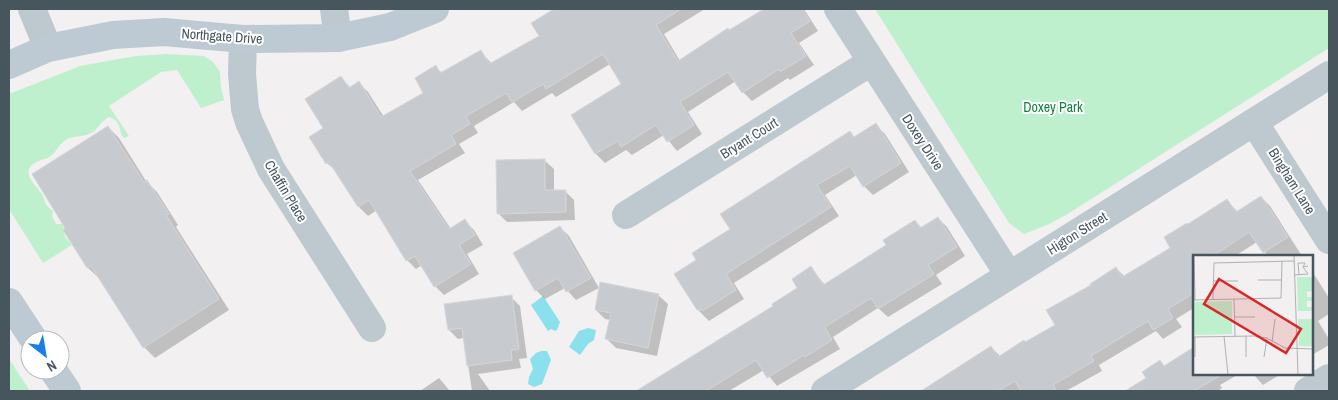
<svg xmlns="http://www.w3.org/2000/svg" width="1338" height="400" font-family="'Archivo Narrow',sans-serif">
<rect width="100%" height="100%" fill="#f2f0f0"/>
<!-- green -->
<g fill="#bef0ce">
<path d="M 875,9 L 1329,9 L 1329,48 L 1066,215 L 1047,225 L 1024,234 L 1009,223 Z"/>
<path d="M 167,54 L 204,56 L 213,62 L 220,72 L 221,87 L 224,100 L 201,108 L 177,70 L 161,72 L 109,106 L 129,136 L 124,138 L 122,136 C 119,126 119,120 109,117 C 100,121 98,131 89,134 C 82,137 73,136 67,139 C 59,144 57,151 51,156 C 45,160 38,160 33,164 C 21,174 36,185 41,193 C 47,202 42,203 53,211 L 52,216 L 56,224 L 63,224 L 65,237 L 72,245 L 43,263 L 9,209 L 9,94 L 80,66 L 136,56 Z"/>
<path d="M 9,359 L 30,391 L 9,391 Z"/>
</g>
<!-- water -->
<g fill="#8be0ed">
<path d="M 543,296 L 560,322 L 557,330 L 555,331 L 551,329 L 548,331 L 531,305 Z"/>
<path d="M 588,328 L 596,330 L 594,340 L 588,344 L 580,355 L 569,347 L 579,331 Z"/>
<path d="M 541,351 L 547,351 L 551,360 L 542,384 L 534,387 L 528,384 L 529,377 L 533,369 L 530,359 L 536,353 Z"/>
</g>
<!-- shadow -->
<g fill="#0003">
<path d="M 558,9 L 705,9 L 664,34 L 680,61 L 766,9 L 804,9 L 818,31 L 799,43 L 814,65 L 790,80 L 788,78 L 752,101 L 743,92 L 736,81 L 688,112 L 702,134 L 677,151 L 664,135 L 632,155 L 626,150 L 605,163 L 596,154 L 572,115 L 623,84 L 610,64 L 556,97 L 552,93 L 522,111 L 514,102 L 474,126 L 478,133 L 459,144 L 465,153 L 418,180 L 451,229 L 465,221 L 474,230 L 483,245 L 467,254 L 479,274 L 444,295 L 435,286 L 422,265 L 416,269 L 407,260 L 377,210 L 368,216 L 359,207 L 337,172 L 327,163 L 324,128 L 341,78 L 351,88 L 359,83 L 368,92 L 384,117 L 425,93 L 436,67 L 442,73 L 481,52 L 492,64 L 541,37 L 532,24 Z"/>
<path d="M 876,125 L 885,134 L 909,172 L 873,195 L 864,186 L 857,175 L 825,195 L 839,216 L 734,283 L 744,299 L 709,321 L 700,312 L 675,274 L 698,260 L 731,230 L 850,133 L 855,138 Z"/>
<path d="M 108,127 L 119,138 L 146,181 L 157,192 L 178,225 L 176,227 L 229,310 L 155,358 L 144,347 L 99,278 L 88,268 L 64,230 Z"/>
<path d="M 544,160 L 554,169 L 554,191 L 565,191 L 574,200 L 575,220 L 507,222 L 498,213 Z"/>
<path d="M 1261,197 L 1270,206 L 1302,256 L 1268,256 L 1257,242 L 1235,256 L 1194,256 L 1194,308 L 1176,319 L 1182,327 L 1163,339 L 1156,331 L 1099,365 L 1102,371 L 1066,391 L 929,391 L 927,388 L 991,347 L 1001,357 L 1056,325 L 1092,286 L 1116,268 L 1125,277 L 1172,248 L 1188,226 L 1227,201 L 1238,212 Z"/>
<path d="M 938,218 L 947,227 L 965,256 L 936,275 L 942,284 L 888,317 L 878,308 L 833,337 L 840,349 L 777,386 L 764,370 L 729,391 L 637,391 L 775,307 L 799,288 L 811,268 L 825,285 L 888,246 L 915,221 L 922,228 Z"/>
<path d="M 560,227 L 569,236 L 599,288 L 576,300 L 565,288 L 545,299 L 536,290 Z"/>
<path d="M 1312,271 L 1329,298 L 1329,314 L 1318,321 L 1329,339 L 1329,345 L 1312,355 Z"/>
<path d="M 658,295 L 668,304 L 657,356 L 616,348 L 607,339 L 610,320 L 605,319 L 596,310 Z"/>
<path d="M 511,297 L 520,306 L 527,358 L 519,359 L 521,368 L 478,374 L 490,391 L 472,391 L 464,338 L 458,339 L 449,330 Z"/>
<path d="M 1194,348 L 1194,374 L 1239,374 L 1220,385 L 1222,388 L 1218,391 L 1127,391 L 1148,378 L 1160,362 L 1165,367 Z"/>
<path d="M 1253,374 L 1281,374 L 1263,385 Z"/>
<path d="M 439,378 L 450,391 L 420,391 Z"/>
</g>
<!-- building -->
<g fill="#c7cbcf" stroke="#d4d6db">
<path d="M 554,9 L 681,9 L 656,25 L 678,61 L 728,28 L 729,30 L 764,9 L 802,9 L 810,21 L 791,33 L 806,56 L 780,72 L 779,69 L 742,93 L 728,72 L 680,102 L 694,125 L 667,142 L 656,125 L 621,147 L 618,141 L 595,154 L 571,115 L 621,84 L 603,54 L 546,89 L 543,84 L 512,102 L 506,93 L 466,116 L 470,124 L 451,135 L 456,144 L 410,171 L 449,229 L 465,219 L 475,235 L 459,245 L 471,264 L 434,287 L 415,256 L 406,261 L 369,200 L 358,207 L 329,162 L 326,164 L 309,137 L 323,128 L 305,99 L 341,76 L 349,88 L 359,81 L 381,117 L 423,93 L 415,78 L 436,65 L 440,73 L 481,50 L 489,64 L 539,36 L 531,23 Z"/>
<path d="M 876,123 L 901,163 L 863,187 L 850,166 L 817,185 L 831,207 L 726,274 L 736,290 L 704,310 L 697,310 L 674,274 L 696,260 L 692,253 L 730,229 L 720,214 L 850,131 L 854,137 Z"/>
<path d="M 108,126 L 144,182 L 147,180 L 169,214 L 166,215 L 219,299 L 143,348 L 91,266 L 87,268 L 63,230 L 65,228 L 32,174 Z"/>
<path d="M 545,159 L 545,190 L 566,190 L 566,212 L 497,214 L 496,160 Z"/>
<path d="M 1261,196 L 1288,237 L 1263,253 L 1249,232 L 1213,256 L 1194,256 L 1194,293 L 1168,309 L 1173,318 L 1153,330 L 1148,321 L 1091,356 L 1094,361 L 1053,385 L 1057,391 L 1021,391 L 1015,381 L 998,391 L 921,391 L 991,346 L 998,357 L 1024,340 L 1025,342 L 1055,325 L 1046,310 L 1091,285 L 1090,284 L 1116,267 L 1122,277 L 1170,248 L 1164,237 L 1187,223 L 1188,224 L 1227,199 L 1236,212 Z"/>
<path d="M 938,217 L 957,247 L 928,265 L 934,274 L 878,309 L 871,298 L 825,327 L 832,340 L 805,357 L 804,355 L 767,378 L 756,360 L 706,391 L 636,391 L 773,306 L 772,304 L 797,288 L 792,279 L 811,266 L 823,285 L 886,245 L 883,240 L 915,220 L 920,228 Z"/>
<path d="M 560,226 L 591,278 L 566,292 L 558,278 L 535,291 L 513,253 Z"/>
<path d="M 600,282 L 659,294 L 648,348 L 605,339 L 611,313 L 595,310 Z"/>
<path d="M 512,295 L 519,349 L 511,350 L 512,360 L 467,366 L 462,328 L 448,330 L 444,304 Z"/>
<path d="M 1194,347 L 1194,374 L 1223,374 L 1194,391 L 1125,391 L 1146,378 L 1142,372 L 1160,360 L 1164,366 Z"/>
</g>
<g fill="none" stroke-linecap="round" stroke-linejoin="round">
<!-- street -->
<g stroke="#bdc8cf" stroke-width="28">
<path d="M 32,9 L 48,48"/>
<path d="M 334,9 L 338,38"/>
<path d="M 838,9 L 1009,275"/>
<path d="M 243,39 L 242,74 L 245,109 L 249,122 L 271,169 L 372,328"/>
<path d="M 1254,122 L 1329,240"/>
<path d="M 626,215 L 871,62"/>
<path d="M 825,391 L 1329,75"/>
<path d="M 1308,391 L 1329,378"/>
</g>
<!-- secondary -->
<g stroke="#bdcad4" stroke-width="28">
<path d="M 9,65 L 48,48 L 113,35 L 164,32 L 243,39 L 338,38 L 390,27 L 435,9"/>
<path d="M 9,302 L 34,340"/>
<path d="M 53,370 L 67,391"/>
</g>
</g>
<g text-anchor="middle" stroke-width="4" stroke-linejoin="round" paint-order="stroke">
<!-- street labels -->
<g font-size="14" fill="#47555d" stroke="#fff">
<text transform="translate(222 36) rotate(4)" y="5">Northgate Drive</text>
<text transform="translate(749 138) rotate(-32)" y="5">Bryant Court</text>
<text transform="translate(923 142) rotate(57)" y="5">Doxey Drive</text>
<text transform="translate(1292 181) rotate(58)" y="5">Bingham Lane</text>
<text transform="translate(286 191) rotate(59)" y="5">Chaffin Place</text>
<text transform="translate(1077 233) rotate(-32)" y="5">Higton Street</text>
</g>
<!-- park labels -->
<g font-size="14" fill="#168044" stroke="#fff">
<text x="1053" y="112">Doxey Park</text>
</g>
</g>
<!-- overview -->
<g transform="translate(1193 255)">
<rect width="120" height="120" fill="#f2f0f0"/>
<path d="M 104,22 L 120,22 L 120,36 L 114,37 L 114,42 L 120,42 L 120,46 L 114,46 L 114,52 L 120,52 L 120,56 L 105,56 ZM 39,46 L 39,79 L 0,80 L 0,47 ZM 105,64 L 120,64 L 120,91 L 106,91 Z" fill="#bef0ce"/>
<path fill="none" stroke="#aeb2b5" stroke-width="1" d="M 1,0 L 2,45M 101,0 L 105,120M 106,19 L 105,8 L 112,8 L 110,12M 101,20 L 115,19 L 110,12 L 115,11M 65,25 L 89,25M 20,26 L 45,26M 20,44 L 21,8 L 101,6M 41,44 L 42,81M 0,45 L 88,43 L 89,6M 42,62 L 62,62M 31,81 L 35,120M 0,82 L 61,81 L 74,83 L 92,93 L 120,94M 79,87 L 82,64M 2,102 L 2,82M 53,102 L 53,81M 71,102 L 74,83"/>
<path fill="#d62828" fill-opacity="0.15" stroke="#d62828" stroke-width="2.5" d="M 26,24 L 108,74 L 93,98 L 11,49 Z"/>
<rect width="120" height="120" fill="none" stroke="#47555d" stroke-width="2.5"/>
</g>
<!-- border -->
<rect width="1338" height="400" fill="none" stroke="#47555d" stroke-width="20"/>
<!-- north arrow -->
<g transform="translate(45 355) rotate(149)"><circle r="24" fill="#ffffff" stroke="#b5bbbe"/>
<path d="M0-4L9 19L0 12L-9 19Z" fill="#1880e4"/>
<text y="-8" font-size="14" font-weight="bold" text-anchor="middle" fill="#47555d">N</text>
</g>
</svg>
